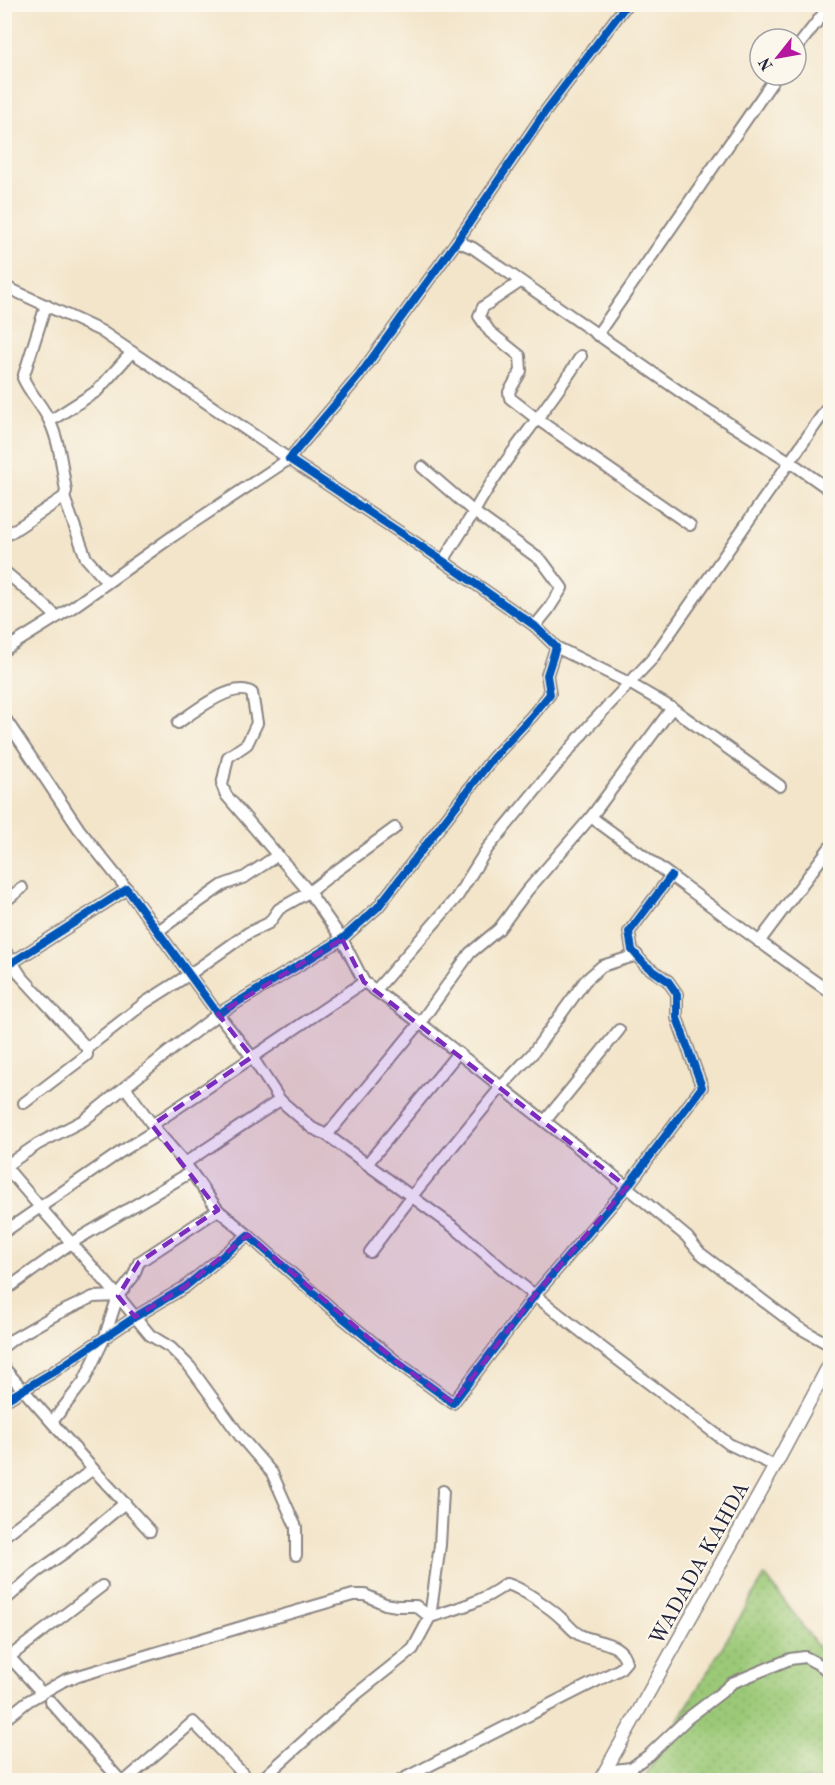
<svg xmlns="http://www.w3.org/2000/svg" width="835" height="1785" font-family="'Old Standard TT',serif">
<defs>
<pattern id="grass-dots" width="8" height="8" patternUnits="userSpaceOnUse" patternTransform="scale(1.5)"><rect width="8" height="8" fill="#9bc977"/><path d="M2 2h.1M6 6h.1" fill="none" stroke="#85ac68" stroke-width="1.8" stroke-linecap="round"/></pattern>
</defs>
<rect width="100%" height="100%" fill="#fbf7ec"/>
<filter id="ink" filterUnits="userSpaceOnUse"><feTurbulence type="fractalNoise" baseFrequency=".0167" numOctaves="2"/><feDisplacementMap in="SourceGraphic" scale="12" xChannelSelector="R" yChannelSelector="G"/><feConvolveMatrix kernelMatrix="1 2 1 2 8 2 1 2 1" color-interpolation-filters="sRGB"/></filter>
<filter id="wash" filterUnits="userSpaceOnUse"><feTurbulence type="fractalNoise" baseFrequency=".008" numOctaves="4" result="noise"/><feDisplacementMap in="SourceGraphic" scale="24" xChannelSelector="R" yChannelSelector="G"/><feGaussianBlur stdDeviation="1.35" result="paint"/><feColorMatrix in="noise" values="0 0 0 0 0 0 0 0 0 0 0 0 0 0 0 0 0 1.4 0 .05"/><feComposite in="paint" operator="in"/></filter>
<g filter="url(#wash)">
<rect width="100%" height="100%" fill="#f3e5ca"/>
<!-- grass -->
<path fill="url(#grass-dots)" stroke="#5e7659" stroke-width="1.5" d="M 765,1575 L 830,1663 L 830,1780 L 643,1780 Z"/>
</g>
<g filter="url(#ink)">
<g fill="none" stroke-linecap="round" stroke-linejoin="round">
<defs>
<g id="minor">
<path d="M 796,49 L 830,5"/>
<path d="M 457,241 L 473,248 L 692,400 L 789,461 L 830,490"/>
<path d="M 520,282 L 483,307 L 479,316 L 490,332 L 520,356 L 521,371 L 509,392 L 510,398 L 537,419 L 690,525"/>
<path d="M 4,286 L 101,331 L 289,459 L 173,536 L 73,607 L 4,650"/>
<path d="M 597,335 L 777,75"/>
<path d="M 50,421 L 97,391 L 132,352"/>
<path d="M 422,467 L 474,512 L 443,561"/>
<path d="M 64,497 L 86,558 L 107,582"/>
<path d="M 4,537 L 64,497 L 66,491 C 62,468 60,444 50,422 C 43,406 30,394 23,378 L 46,305"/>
<path d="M 4,571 L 42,603 L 57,617"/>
<path d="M 535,626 L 548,610 L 562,588 L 542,561 L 474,512 C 504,457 548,409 581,356"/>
<path d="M 556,647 L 629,683 L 672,708 L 780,786"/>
<path d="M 4,717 L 79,829 L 127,889"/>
<path d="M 178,723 C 193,712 234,680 252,693 L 257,723 L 247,744 L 228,757 L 222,785 L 226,795 L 309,892 L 342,939 L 364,982 L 420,1023 L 608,1171 L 687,1237 L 700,1253 L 798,1327 L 830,1345"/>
<path d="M 591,817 C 671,875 749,936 830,992"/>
<path d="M 4,902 L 22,888"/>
<path d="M 158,931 L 223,885 L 245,877 L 278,855"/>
<path d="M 759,942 L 830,847"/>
<path d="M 4,949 L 21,976 L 87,1048"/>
<path d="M 13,962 L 127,889 L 218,1014 L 342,939 L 378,907 L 492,759 L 532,716 L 550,694 L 547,675 L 556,647 L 535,626 L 443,561 L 289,459 L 359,376 L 457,241 L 545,112 L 627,4"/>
<path d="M 376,990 L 457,897 L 487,849 L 589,726 L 652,659 L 830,404"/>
<path d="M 125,1087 L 156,1130 L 185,1163 L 218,1210 L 248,1235"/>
<path d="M 24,1103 L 87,1055 L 87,1048 L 146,1002 L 190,974 L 248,933 L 269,923 L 279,909 L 309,892 L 332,874 L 395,828"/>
<path d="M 545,1121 L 619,1030"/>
<path d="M 152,1125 L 364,982"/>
<path d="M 327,1135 L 420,1023 L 470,953 L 499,929 L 527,891 L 591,817 L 672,708"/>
<path d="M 185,1163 L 280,1100"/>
<path d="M 367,1164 L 458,1053"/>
<path d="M 4,1165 L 39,1206 L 118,1296 L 150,1335 L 171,1348 L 190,1367 L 240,1436 L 272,1473 L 296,1527 L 296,1555"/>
<path d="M 4,1167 L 38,1144 L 84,1120 L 166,1054 L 218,1014 L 252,1057 L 280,1100 L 312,1128 L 327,1135 L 455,1228 L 518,1282 L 584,1334 L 729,1444 L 775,1466"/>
<path d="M 4,1232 L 122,1151 L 156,1130"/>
<path d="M 370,1252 L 412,1196 L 501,1087 L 533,1053 L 585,981 L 602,966 L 637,955"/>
<path d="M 4,1291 L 71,1243 L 191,1172"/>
<path d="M 4,1346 L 13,1339 L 55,1315 L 93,1297 L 118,1296"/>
<path d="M 4,1368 L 93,1469 L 150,1531"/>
<path d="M 4,1401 L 53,1372 L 135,1317 L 185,1287 L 248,1235 L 333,1310 L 398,1363 L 453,1403 L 535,1295 L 627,1187 L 702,1087 L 677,1018 L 677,994 L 668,981 L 645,965 L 632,950 L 629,932 L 671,876"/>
<path d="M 52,1422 L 84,1381 L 104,1339 L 118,1296 L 133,1277 L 139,1262 L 218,1210"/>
<path d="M 4,1536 L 93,1469"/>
<path d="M 4,1601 L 37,1572 L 67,1551 L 125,1503"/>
<path d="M 4,1651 L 42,1693"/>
<path d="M 4,1661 L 102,1586"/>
<path d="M 50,1701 L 120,1780"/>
<path d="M 4,1720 L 28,1701 L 65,1680 L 245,1626 L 353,1595 L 365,1595 L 385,1604 L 397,1606 L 416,1606 L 430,1617 C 457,1609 484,1601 506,1584 C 519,1586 552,1609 562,1619 C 568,1624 572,1631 580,1635 C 595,1643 622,1641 626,1662 L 620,1669 L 401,1780"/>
<path d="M 606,1771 L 631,1768 L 649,1755 L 688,1718 L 722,1692 L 732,1683 L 790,1659 L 805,1657 L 822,1666 L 830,1674"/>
<path d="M 126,1780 L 193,1722 L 249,1780"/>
<path d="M 261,1780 L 354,1696 L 413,1649 L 430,1617 L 440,1545 L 443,1491"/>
</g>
<path id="major" d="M 600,1780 L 775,1466 L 830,1363"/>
</defs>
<!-- minor casing -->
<use href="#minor" stroke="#8a8482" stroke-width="14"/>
<!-- major casing -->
<use href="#major" stroke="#8a8482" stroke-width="15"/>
<!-- minor -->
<use href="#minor" stroke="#fff" stroke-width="10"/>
<!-- major -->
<use href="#major" stroke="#fff" stroke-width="12"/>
<defs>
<g id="cycleway">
<path d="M 13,962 L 127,889 L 218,1014 L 342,939 L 378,907 L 492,759 L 532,716 L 550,694 L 547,675 L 556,647 L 535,626 L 443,561 L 289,459 L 359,376 L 457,241 L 545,112 L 627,4"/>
<path d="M 4,1401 L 53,1372 L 135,1317 L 185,1287 L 248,1235 L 333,1310 L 398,1363 L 453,1403 L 535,1295 L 627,1187 L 702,1087 L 677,1018 L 677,994 L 668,981 L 645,965 L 632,950 L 629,932 L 671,876"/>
</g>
</defs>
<!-- cycleway casing -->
<use href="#cycleway" stroke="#fbf7ec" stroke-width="11"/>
<!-- cycleway -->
<use href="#cycleway" stroke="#0057b8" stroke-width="8"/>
</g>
</g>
<!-- marked area -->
<path fill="#7b2cbf" fill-opacity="0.2" stroke="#7b2cbf" stroke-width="4.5" stroke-dasharray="12 8" stroke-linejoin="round" d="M 342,939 L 364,982 L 627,1187 L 535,1295 L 453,1403 L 398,1363 L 248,1235 L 185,1287 L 135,1317 L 118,1296 L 139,1262 L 218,1210 L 152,1125 L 252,1057 L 218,1014 Z"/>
<g text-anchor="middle" stroke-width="4.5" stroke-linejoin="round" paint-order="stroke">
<!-- street labels -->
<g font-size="21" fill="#22223b" stroke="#fbf7ec">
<text transform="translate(699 1563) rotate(-61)" y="7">WADADA KAHDA</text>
</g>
</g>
<!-- margin -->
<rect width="835" height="1785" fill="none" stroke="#fbf7ec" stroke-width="24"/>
<!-- north arrow -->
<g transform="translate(778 57) rotate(239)"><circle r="28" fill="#fbf7ec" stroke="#a4a2a5" stroke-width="1.5"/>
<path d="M0-4.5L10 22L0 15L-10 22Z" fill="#b5179e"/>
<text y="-9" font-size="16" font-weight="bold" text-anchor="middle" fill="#22223b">N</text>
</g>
</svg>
